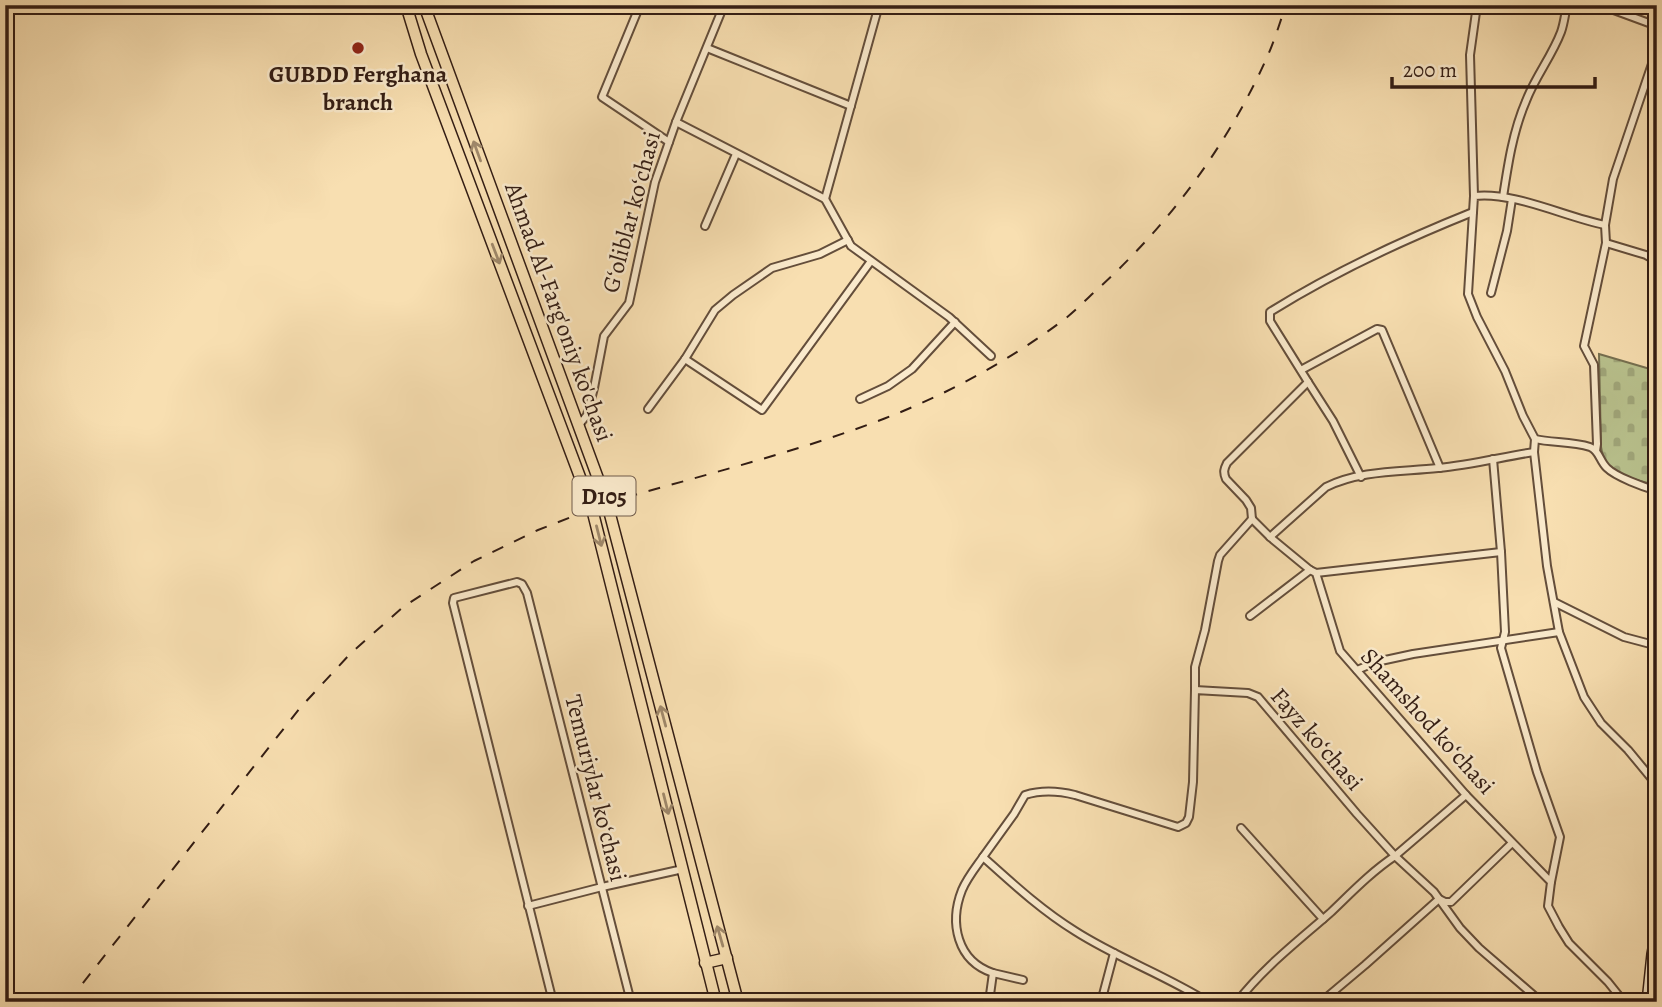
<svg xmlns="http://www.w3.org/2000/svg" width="1662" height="1007" font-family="Alegreya,serif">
<defs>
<pattern id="cemetery-stones" width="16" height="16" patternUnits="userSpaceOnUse" patternTransform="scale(1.75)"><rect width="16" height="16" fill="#b9c28e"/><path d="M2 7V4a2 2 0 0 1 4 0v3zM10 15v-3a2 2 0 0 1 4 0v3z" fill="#a0a67a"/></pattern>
</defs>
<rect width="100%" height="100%" fill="#f8dfb1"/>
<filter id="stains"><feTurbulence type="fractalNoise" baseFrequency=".00286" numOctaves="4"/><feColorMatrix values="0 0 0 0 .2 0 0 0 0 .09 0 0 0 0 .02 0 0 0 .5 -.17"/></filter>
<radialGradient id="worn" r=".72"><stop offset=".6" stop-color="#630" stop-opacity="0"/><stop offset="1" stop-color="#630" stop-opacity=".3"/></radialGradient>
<!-- cemetery -->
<path fill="url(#cemetery-stones)" stroke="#767051" stroke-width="2" d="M 1599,354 L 1657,371 L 1657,485 C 1643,482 1616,476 1607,464 C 1603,459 1602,453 1601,447 Z"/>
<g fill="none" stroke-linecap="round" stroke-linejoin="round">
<defs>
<g id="minor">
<path d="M 640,5 L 602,97 L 669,142"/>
<path d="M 1600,5 L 1657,26"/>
<path d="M 707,48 L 851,106"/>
<path d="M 676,122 L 825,199 L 851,246 L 949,317 L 991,356"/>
<path d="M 1474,196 L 1470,55 L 1477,5"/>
<path d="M 1503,197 C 1508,164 1513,131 1526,101 C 1535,77 1552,56 1561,32 C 1564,24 1565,14 1567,5"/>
<path d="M 825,199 L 879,5"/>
<path d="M 705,226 L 736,154"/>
<path d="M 1606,243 L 1646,255 L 1657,261"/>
<path d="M 1491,293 L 1507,231 L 1512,199"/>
<path d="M 685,359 L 762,410 L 871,261"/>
<path d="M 1301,370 L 1377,329 L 1382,330 L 1440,468"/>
<path d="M 1308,382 L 1333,421 L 1361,477"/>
<path d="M 860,399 L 888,386 L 912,369 L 955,322"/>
<path d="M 648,409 L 685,359 L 715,310 L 733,295 L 772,268 L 820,254 L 848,240"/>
<path d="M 579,425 L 587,415 L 594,388 L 604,336 L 629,303 L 655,182 L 676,122 L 724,5"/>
<path d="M 1535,439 C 1552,443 1572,441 1590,447 C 1599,450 1600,462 1607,468 C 1616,477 1644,487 1657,491"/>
<path d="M 1596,451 L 1597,444 L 1594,365 L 1584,346 L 1606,243 L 1605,225 L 1613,179 L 1657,49"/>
<path d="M 1534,452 L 1547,566 L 1559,632 L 1584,697 L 1601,723 L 1628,750 L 1657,785"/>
<path d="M 1493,459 L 1501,552 L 1505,632 L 1501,648 L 1537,772 L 1560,837 L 1551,882"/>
<path d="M 1252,519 L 1270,537 L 1310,570 L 1316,573 L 1340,651 L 1466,795 L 1551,882 L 1548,906 L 1559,927 L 1569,943 L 1608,982 L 1624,1002"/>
<path d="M 1252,519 L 1251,508 L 1246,500 L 1226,479 C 1223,472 1224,469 1227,463 L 1308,382 L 1270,321 L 1270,312 C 1334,272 1403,240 1473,212"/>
<path d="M 1270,537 L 1326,487 C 1360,470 1401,472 1438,468 C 1470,465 1502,457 1534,452 L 1535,439 L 1523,416 L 1505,371 L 1477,317 L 1468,294 L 1474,196 C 1513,191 1565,217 1605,225"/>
<path d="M 1316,573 L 1501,552"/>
<path d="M 1554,602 L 1624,637 L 1654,645"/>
<path d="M 1250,616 L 1310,570"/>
<path d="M 1357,670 L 1376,662 L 1413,654 L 1559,632"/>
<path d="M 1195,690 L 1195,667 L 1205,630 L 1218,561 L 1220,555 L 1252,519"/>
<path d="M 1241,828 L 1323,919"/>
<path d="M 983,857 C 976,867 967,878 962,890 C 949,923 957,961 993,973"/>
<path d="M 528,906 L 602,887 L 683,869"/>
<path d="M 553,1002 L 453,603 L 454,598 L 517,582 L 522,584 L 527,593 L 631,1002"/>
<path d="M 883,1002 L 884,998"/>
<path d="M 989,1002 L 993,973 L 1023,980"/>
<path d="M 1101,1002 L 1114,953"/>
<path d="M 1208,1002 C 1165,975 1117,958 1075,931 C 1041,910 1012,883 983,857 L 1014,814 L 1025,795 C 1041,790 1059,791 1075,795 L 1178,827 L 1186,823 L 1189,817 L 1193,782 L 1195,690 L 1248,693 L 1258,697 L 1357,814 L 1395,856 L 1466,795"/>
<path d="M 1237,1002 C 1264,967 1297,942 1330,913 C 1351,893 1371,872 1395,856 L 1434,892 L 1460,928 L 1479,948 L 1538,999"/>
<path d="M 1321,1002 L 1365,965 L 1439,899 L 1445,902 L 1451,902 L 1512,843"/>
</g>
<path id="secondary" d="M 1647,1002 L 1652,954 L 1657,927"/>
<g id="trunk">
<path d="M 406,5 L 421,54 L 592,509 L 716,1002"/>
<path d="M 424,5 L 607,503 L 738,1002"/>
<path d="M 705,963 L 727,958"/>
</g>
</defs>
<!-- minor casing -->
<use href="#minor" stroke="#644e3b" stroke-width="10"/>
<!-- secondary casing -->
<use href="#secondary" stroke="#331d14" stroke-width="12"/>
<!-- trunk casing -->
<use href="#trunk" stroke="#331d14" stroke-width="13"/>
<!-- minor -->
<use href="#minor" stroke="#faeacc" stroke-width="6"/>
<!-- secondary -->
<use href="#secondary" stroke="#faeacc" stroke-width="9"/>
<!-- trunk -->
<use href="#trunk" stroke="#f8dfb1" stroke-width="10"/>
<!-- rail -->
<path stroke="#331d14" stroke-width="2" stroke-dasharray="12 12" stroke-linecap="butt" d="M 68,1002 L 300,708 L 350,654 L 403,607 L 474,561 L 538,530 L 607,503 C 702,475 799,452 891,416 C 951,392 1010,360 1062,321 C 1076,311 1088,297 1101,286 C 1171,222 1230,141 1268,55 C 1275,39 1280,22 1286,5"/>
</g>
<!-- one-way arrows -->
<defs><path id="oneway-shaft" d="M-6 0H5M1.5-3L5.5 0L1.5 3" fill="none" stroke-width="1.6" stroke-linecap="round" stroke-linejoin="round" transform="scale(1.75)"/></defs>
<g stroke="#9f886a">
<use href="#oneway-shaft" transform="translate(477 151) rotate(-110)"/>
<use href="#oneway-shaft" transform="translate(496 254) rotate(69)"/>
<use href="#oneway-shaft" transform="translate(599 536) rotate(76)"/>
<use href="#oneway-shaft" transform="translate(663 716) rotate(-105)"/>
<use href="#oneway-shaft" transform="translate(666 804) rotate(76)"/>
<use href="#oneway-shaft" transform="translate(720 936) rotate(-106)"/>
</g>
<!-- markers -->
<circle fill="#8f2418" stroke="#faeacc" stroke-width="2.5" cx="358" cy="48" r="7"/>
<g text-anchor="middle" stroke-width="5" stroke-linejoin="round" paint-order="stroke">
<!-- shield labels -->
<rect fill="#faeacc" stroke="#6f5a4b" stroke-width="2" x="572.5" y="476.5" width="63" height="39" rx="5"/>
<g font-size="23" font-weight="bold" fill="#331d14">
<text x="604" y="504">D105</text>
</g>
<!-- poi labels -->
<g font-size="24" font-weight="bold" fill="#331d14" stroke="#faeacc">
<text x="358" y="82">GUBDD Ferghana<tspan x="358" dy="28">branch</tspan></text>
</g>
<!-- street labels -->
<g font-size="24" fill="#331d14" stroke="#faeacc">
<text transform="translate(631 212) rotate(-75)" y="8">Gʻoliblar koʻchasi</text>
<text transform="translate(559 312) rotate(70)" y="8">Ahmad Al-Farg'oniy ko'chasi</text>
<text transform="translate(1428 721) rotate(48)" y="8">Shamshod koʻchasi</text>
<text transform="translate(1317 739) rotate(49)" y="8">Fayz koʻchasi</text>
<text transform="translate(596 788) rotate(76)" y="8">Temuriylar koʻchasi</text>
</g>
</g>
<!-- margin -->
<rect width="1662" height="1007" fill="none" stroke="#f8dfb1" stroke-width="28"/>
<rect x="7" y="7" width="1648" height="993" fill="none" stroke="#331d14" stroke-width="3.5"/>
<rect x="14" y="14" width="1634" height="979" fill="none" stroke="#331d14" stroke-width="2"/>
<!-- scale -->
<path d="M1392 77v10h203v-10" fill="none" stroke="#331d14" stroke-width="3.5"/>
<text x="1403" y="77" font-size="21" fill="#331d14" stroke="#faeacc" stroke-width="5" paint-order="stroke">200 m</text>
<rect width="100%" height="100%" filter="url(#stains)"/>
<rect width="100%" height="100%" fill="url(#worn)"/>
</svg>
